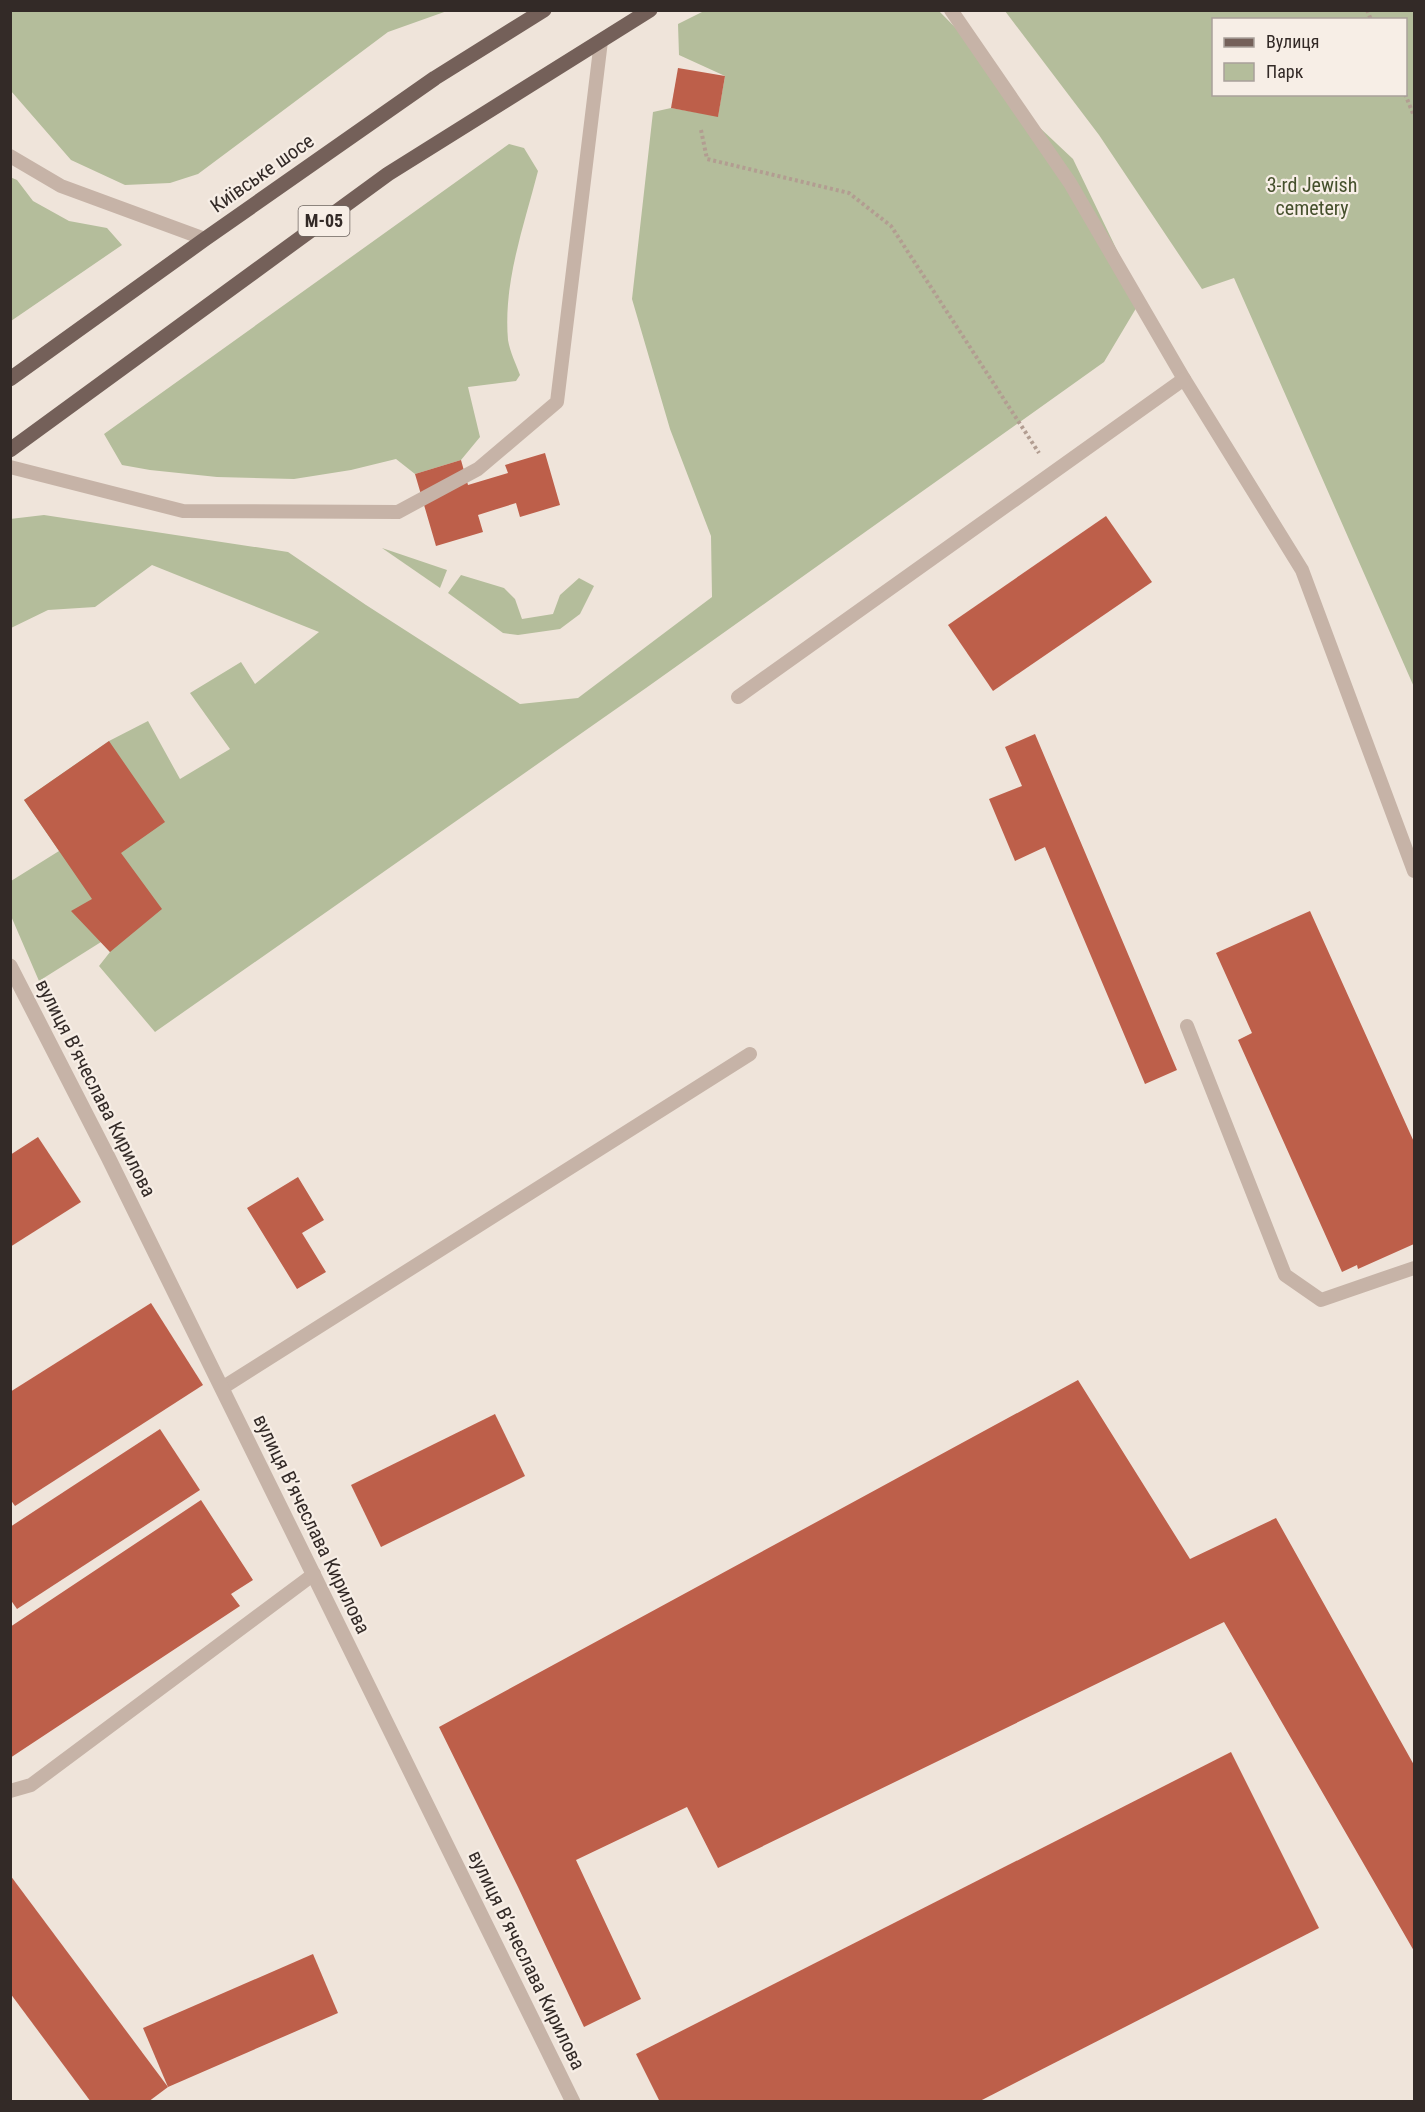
<svg xmlns="http://www.w3.org/2000/svg" width="1425" height="2112" font-family="'Roboto Condensed',sans-serif">
<rect width="100%" height="100%" fill="#efe4da"/>
<!-- green -->
<g fill="#b4bd9b" fill-rule="evenodd">
<path d="M 10,11 L 11,10 L 447,11 L 388,32 L 198,174 L 170,183 L 125,185 L 71,160 L 11,91 Z"/>
<path d="M 704,11 L 939,11 L 998,71 L 1039,127 L 1073,159 L 1141,300 L 1104,362 L 646,688 L 155,1032 L 99,966 L 110,952 L 101,942 L 39,981 L 11,916 L 11,881 L 59,851 L 24,800 L 109,741 L 148,721 L 180,779 L 230,749 L 190,693 L 241,662 L 255,684 L 319,632 L 152,565 L 95,607 L 48,610 L 11,628 L 10,519 L 44,515 L 288,552 L 366,605 L 520,704 L 578,698 L 712,597 L 711,536 L 670,429 L 632,299 L 653,112 L 671,108 L 718,116 L 725,76 L 679,55 L 678,24 Z"/>
<path d="M 1005,11 L 1414,11 L 1414,687 L 1234,278 L 1202,289 L 1099,135 ZM 1214,20 L 1406,20 L 1406,94 L 1214,94 Z"/>
<path d="M 509,144 L 524,148 L 538,171 C 524,226 503,282 508,340 C 510,352 516,364 520,375 L 516,381 L 468,387 L 480,437 L 461,460 L 415,474 L 396,459 L 351,470 L 294,479 L 217,477 L 150,470 L 122,465 L 104,434 Z"/>
<path d="M 10,177 L 17,180 L 33,201 L 69,221 L 107,228 L 122,245 L 11,321 Z"/>
<path d="M 382,548 L 447,570 L 440,588 Z"/>
<path d="M 461,575 L 504,588 L 515,599 L 522,619 L 553,614 L 560,595 L 579,578 L 594,586 L 580,614 L 560,629 L 518,635 L 503,633 L 448,593 Z"/>
</g>
<!-- building -->
<g fill="#bd5f4a">
<path d="M 678,68 L 725,76 L 718,117 L 671,108 Z"/>
<path d="M 545,453 L 560,505 L 520,517 L 516,503 L 478,515 L 483,532 L 436,546 L 415,474 L 461,460 L 468,485 L 508,473 L 505,465 Z"/>
<path d="M 1106,516 L 1152,582 L 993,691 L 948,625 Z"/>
<path d="M 1035,734 L 1177,1070 L 1145,1084 L 1045,847 L 1015,861 L 989,799 L 1022,786 L 1005,747 Z"/>
<path d="M 109,741 L 165,822 L 121,853 L 162,909 L 110,952 L 71,911 L 92,899 L 24,800 Z"/>
<path d="M 1310,911 L 1414,1142 L 1414,1244 L 1358,1269 L 1357,1265 L 1342,1272 L 1238,1040 L 1252,1033 L 1216,953 Z"/>
<path d="M 38,1137 L 81,1202 L 10,1247 L 10,1155 Z"/>
<path d="M 298,1177 L 324,1220 L 302,1233 L 326,1272 L 297,1289 L 247,1208 Z"/>
<path d="M 151,1303 L 203,1385 L 15,1506 L 10,1499 L 10,1392 Z"/>
<path d="M 1078,1380 L 1190,1559 L 1276,1518 L 1414,1765 L 1414,1951 L 1224,1622 L 718,1868 L 687,1807 L 576,1860 L 641,1999 L 584,2027 L 518,1887 L 439,1727 Z"/>
<path d="M 495,1414 L 525,1476 L 381,1547 L 351,1485 Z"/>
<path d="M 160,1429 L 200,1490 L 17,1609 L 10,1599 L 10,1527 Z"/>
<path d="M 201,1500 L 253,1580 L 231,1594 L 240,1606 L 10,1758 L 10,1627 Z"/>
<path d="M 1231,1752 L 1319,1928 L 978,2102 L 660,2102 L 636,2054 Z"/>
<path d="M 10,1875 L 168,2087 L 148,2102 L 91,2102 L 10,1993 Z"/>
<path d="M 313,1954 L 338,2013 L 168,2087 L 143,2028 Z"/>
</g>
<g fill="none" stroke-linecap="round" stroke-linejoin="round">
<!-- path -->
<g stroke="#b29d91" stroke-width="4" stroke-dasharray="3 3" stroke-linecap="butt">
<path d="M 1367,10 L 1371,20"/>
<path d="M 1405,94 L 1414,116"/>
<path d="M 701,130 L 707,159 L 849,193 L 891,226 L 1039,453"/>
</g>
<!-- service -->
<g stroke="#c6b3a7" stroke-width="14">
<path d="M 951,10 L 1070,183 L 1184,379 L 1302,570 L 1414,871"/>
<path d="M 10,156 L 61,186 L 205,239"/>
<path d="M 10,467 L 183,511 L 398,512 L 478,469 L 557,402 L 601,41"/>
<path d="M 738,697 L 1184,379"/>
<path d="M 1187,1026 L 1285,1275 L 1321,1300 L 1414,1268"/>
<path d="M 222,1388 L 750,1054"/>
<path d="M 10,1791 L 31,1785 L 314,1574"/>
</g>
<!-- minor -->
<path stroke="#c6b3a7" stroke-width="15" d="M 10,966 L 108,1157 L 573,2102"/>
<!-- primary -->
<g stroke="#746059" stroke-width="15">
<path d="M 10,379 L 205,239 L 435,78 L 544,10"/>
<path d="M 10,450 L 388,174 L 650,10"/>
</g>
</g>
<g text-anchor="middle" stroke-width="4.5" stroke-linejoin="round" paint-order="stroke">
<!-- shield labels -->
<rect fill="#f7eee6" stroke="#6e6560" stroke-width="1.5" x="298.5" y="206" width="51" height="30" rx="4.5"/>
<g font-size="18" font-weight="bold" fill="#332a27">
<text x="324" y="227">М-05</text>
</g>
<!-- street labels -->
<g font-size="20" fill="#332a27" stroke="#f7eee6">
<text transform="translate(262 173) rotate(-35)" y="7">Київське шосе</text>
<text transform="translate(96 1088) rotate(63)" y="7">вулиця Вʼячеслава Кирилова</text>
<text transform="translate(312 1524) rotate(64)" y="7">вулиця Вʼячеслава Кирилова</text>
<text transform="translate(527 1960) rotate(64)" y="7">вулиця Вʼячеслава Кирилова</text>
</g>
<!-- park labels -->
<g font-size="20" fill="#45502c" stroke="#f7eee6">
<text x="1312" y="192">3-rd Jewish<tspan x="1312" dy="23">cemetery</tspan></text>
</g>
</g>
<!-- border -->
<rect width="1425" height="2112" fill="none" stroke="#332a27" stroke-width="24"/>
<!-- legend -->
<rect x="1212" y="18" width="195" height="78" fill="#f7eee6" stroke="#a9a09a" stroke-width="1.5"/>
<rect x="1224" y="38" width="30" height="9" fill="#746059" stroke="#a9a09a" stroke-width="1.5"/>
<text x="1266" y="48" font-size="18" fill="#332a27">Вулиця</text>
<rect x="1224" y="63" width="30" height="18" fill="#b4bd9b" stroke="#a9a09a" stroke-width="1.5"/>
<text x="1266" y="78" font-size="18" fill="#332a27">Парк</text>
</svg>
